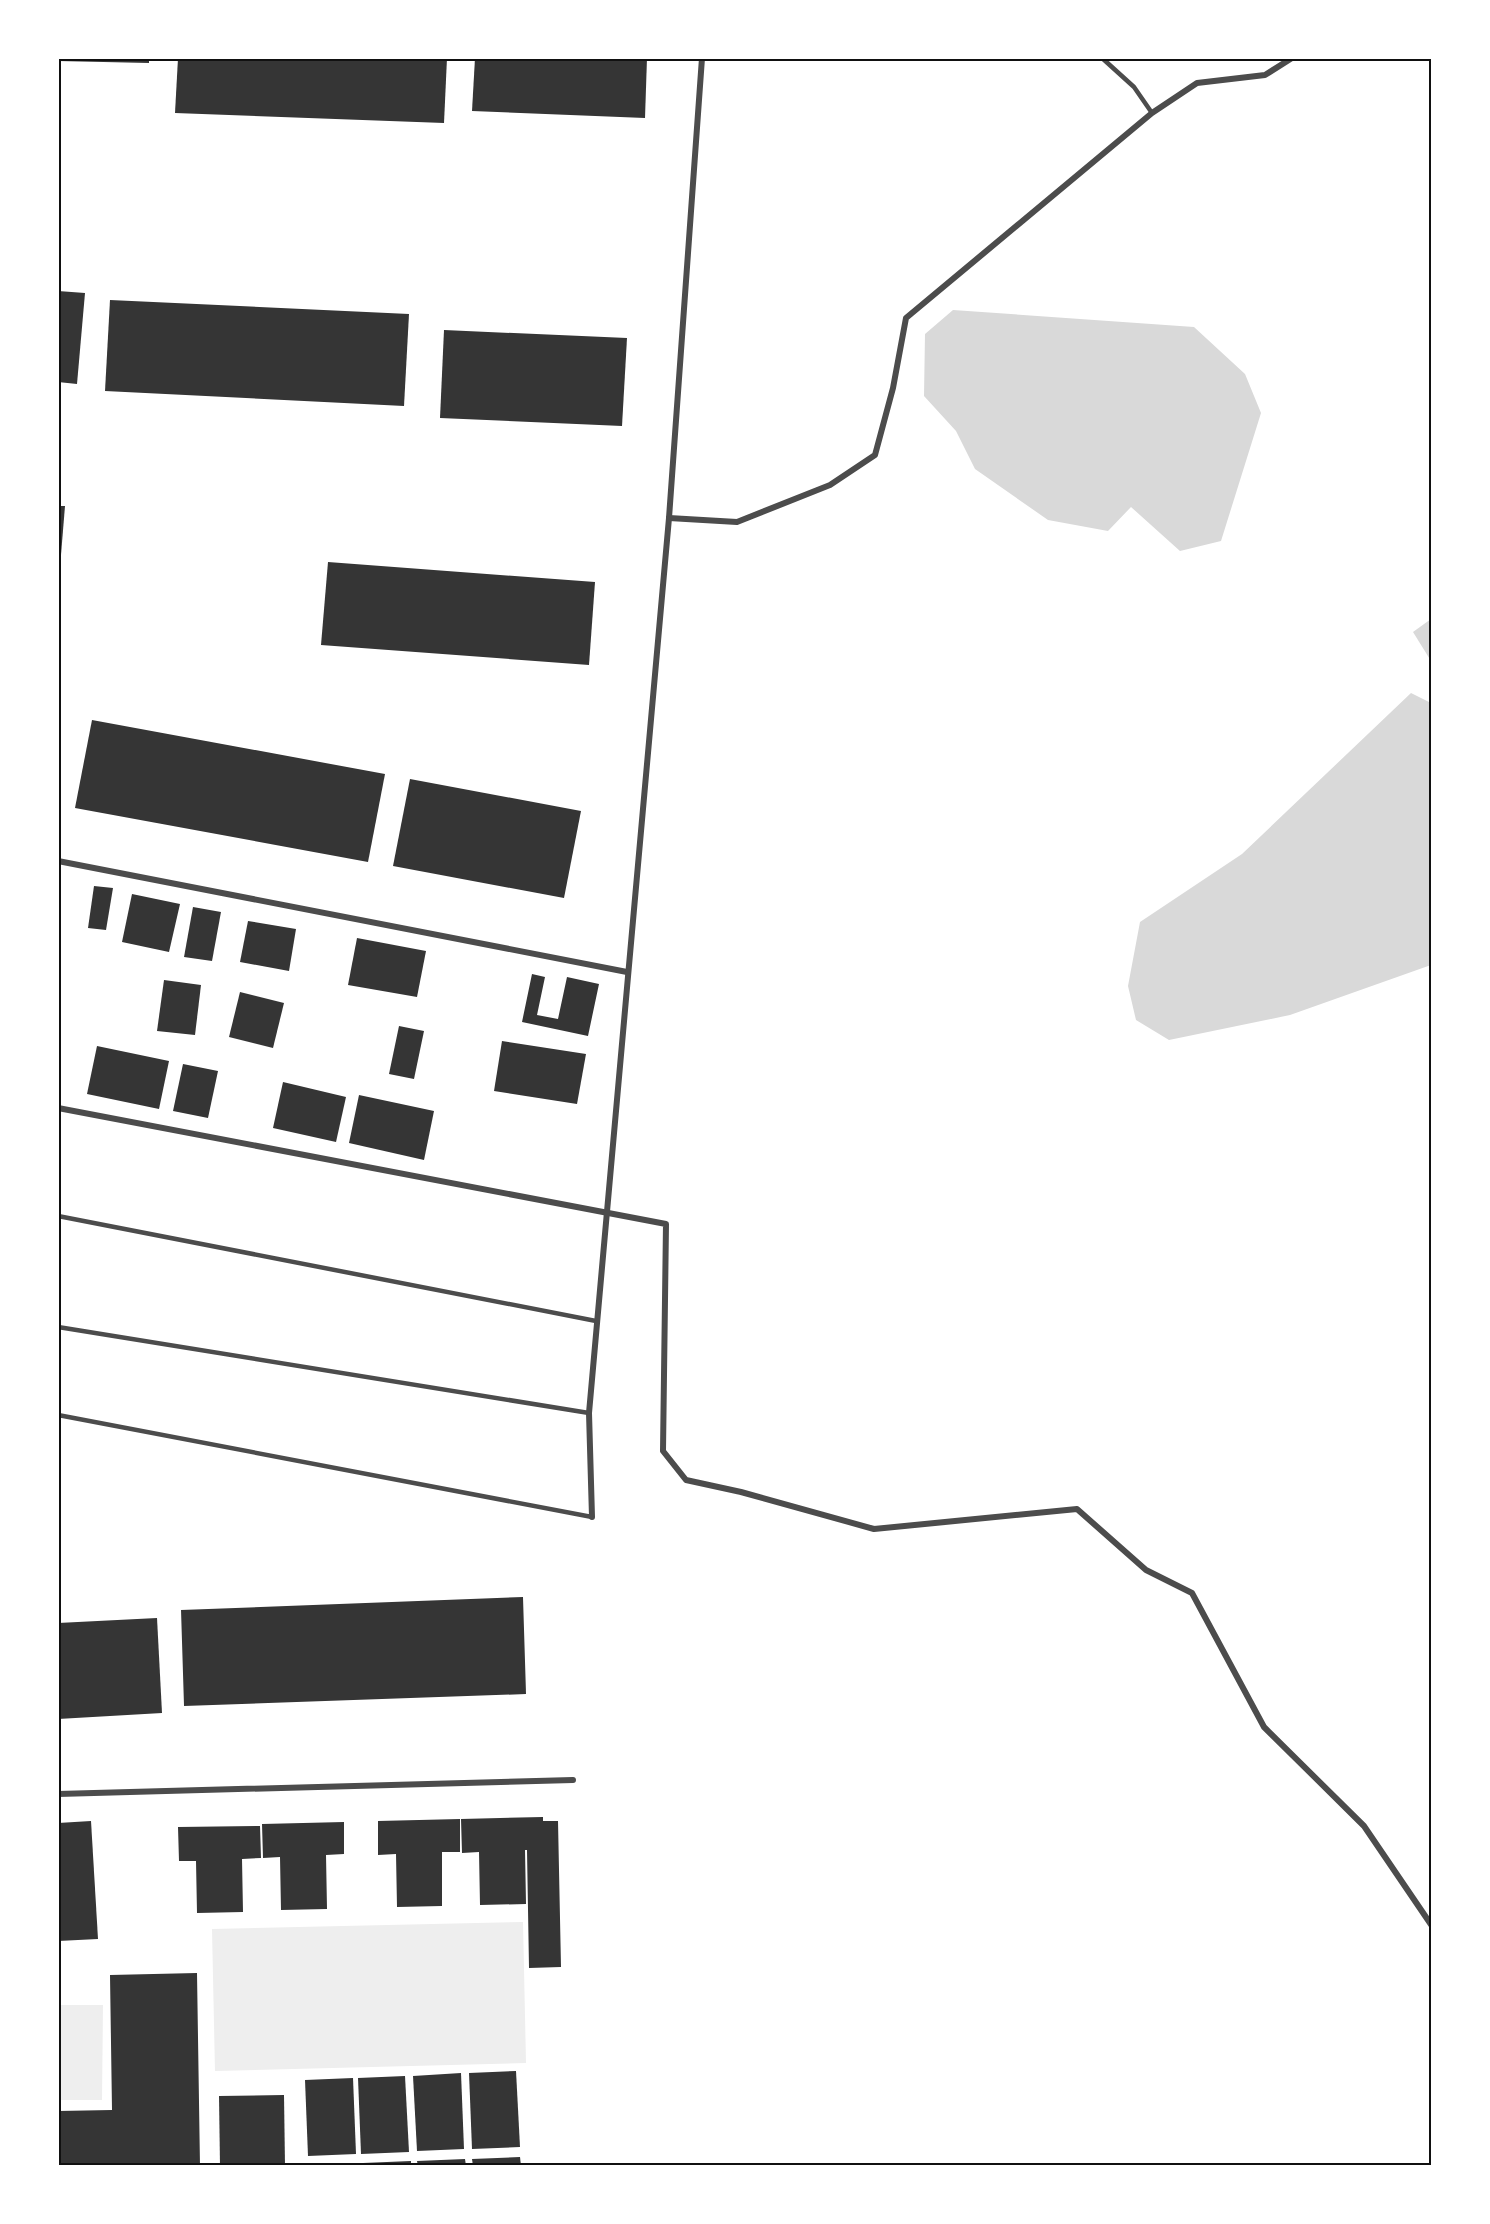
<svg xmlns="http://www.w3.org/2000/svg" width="1490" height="2224" font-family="Rubik,sans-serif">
<rect width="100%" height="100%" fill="#fff"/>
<!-- green -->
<g fill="#eee">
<path d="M 523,1922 L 526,2063 L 215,2071 L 212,1929 Z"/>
<path d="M 59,2005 L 103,2005 L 102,2100 L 59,2100 Z"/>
</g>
<!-- water -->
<g fill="#d9d9d9">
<path d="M 953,310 L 1194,327 L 1245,374 L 1261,413 L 1221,541 L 1180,551 L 1131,507 L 1108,531 L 1048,520 L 975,469 L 956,431 L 924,396 L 925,334 Z"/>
<path d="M 1431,619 L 1431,661 L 1413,632 Z"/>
<path d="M 1411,693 L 1431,703 L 1431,965 L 1290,1015 L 1169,1040 L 1136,1020 L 1128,986 L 1140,922 L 1242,854 Z"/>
</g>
<!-- building -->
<g fill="#353535">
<path d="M 58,58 L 149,58 L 149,63 L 58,61 Z"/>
<path d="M 178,58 L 447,58 L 444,123 L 175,113 Z"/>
<path d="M 475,58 L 647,58 L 645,118 L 472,111 Z"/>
<path d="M 58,291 L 85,293 L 77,384 L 58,382 Z"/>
<path d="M 110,300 L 409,314 L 404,406 L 105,391 Z"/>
<path d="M 444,330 L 627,338 L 622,426 L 440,418 Z"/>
<path d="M 58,506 L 65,506 L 60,567 L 58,567 Z"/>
<path d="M 328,562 L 595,582 L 589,665 L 321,645 Z"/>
<path d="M 92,720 L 385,774 L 368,862 L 75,808 Z"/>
<path d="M 410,779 L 581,811 L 564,898 L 393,866 Z"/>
<path d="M 94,886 L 113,888 L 106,930 L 88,928 Z"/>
<path d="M 132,894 L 180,904 L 169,952 L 122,942 Z"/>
<path d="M 193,907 L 221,912 L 212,961 L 184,957 Z"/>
<path d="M 248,921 L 296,929 L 289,971 L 240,962 Z"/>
<path d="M 357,938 L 426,951 L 417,997 L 348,985 Z"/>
<path d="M 532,974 L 545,977 L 537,1015 L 558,1019 L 567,977 L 599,984 L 588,1036 L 522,1022 Z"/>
<path d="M 164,980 L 201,985 L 195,1035 L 157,1031 Z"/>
<path d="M 240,992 L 284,1003 L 273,1048 L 229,1037 Z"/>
<path d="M 399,1026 L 424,1031 L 414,1079 L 389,1074 Z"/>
<path d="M 502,1041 L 586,1054 L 577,1104 L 494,1091 Z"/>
<path d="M 97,1046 L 169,1061 L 159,1109 L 87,1094 Z"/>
<path d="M 183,1064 L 218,1071 L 208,1118 L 173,1111 Z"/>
<path d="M 283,1082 L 346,1097 L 336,1142 L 273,1128 Z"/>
<path d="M 359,1095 L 434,1111 L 424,1160 L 349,1143 Z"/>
<path d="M 523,1597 L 526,1694 L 184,1706 L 181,1610 Z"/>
<path d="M 157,1618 L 162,1713 L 58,1719 L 58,1623 Z"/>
<path d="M 543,1817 L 543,1821 L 558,1821 L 561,1967 L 529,1968 L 527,1850 L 525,1850 L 526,1904 L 480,1905 L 479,1852 L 462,1853 L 461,1819 Z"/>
<path d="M 460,1819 L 460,1852 L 442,1852 L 442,1906 L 397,1907 L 396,1854 L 378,1855 L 378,1821 Z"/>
<path d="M 91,1821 L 98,1939 L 58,1941 L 58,1823 Z"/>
<path d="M 344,1822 L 344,1854 L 326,1855 L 327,1909 L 281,1910 L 280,1857 L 263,1858 L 262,1824 Z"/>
<path d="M 260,1826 L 261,1858 L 242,1859 L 243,1912 L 197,1913 L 196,1861 L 179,1861 L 178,1827 Z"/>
<path d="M 197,1973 L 200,2166 L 58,2166 L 58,2111 L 112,2110 L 110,1975 Z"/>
<path d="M 516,2071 L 520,2147 L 472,2149 L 469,2073 Z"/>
<path d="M 461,2073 L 464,2149 L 417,2151 L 413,2076 Z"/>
<path d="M 405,2076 L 409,2152 L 361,2154 L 358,2078 Z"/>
<path d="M 353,2078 L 356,2154 L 308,2156 L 305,2080 Z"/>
<path d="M 284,2095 L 285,2166 L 220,2166 L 219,2096 Z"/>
<path d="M 520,2157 L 521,2166 L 473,2166 L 472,2159 Z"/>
<path d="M 465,2159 L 466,2166 L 418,2166 L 417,2161 Z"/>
<path d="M 411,2161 L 411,2166 L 363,2166 L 363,2163 Z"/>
</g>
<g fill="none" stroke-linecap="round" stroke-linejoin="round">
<!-- service -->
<g stroke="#4c4c4c" stroke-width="4.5">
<path d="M 1102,58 L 1134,87 L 1152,113"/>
<path d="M 58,1216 L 596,1321"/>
<path d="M 58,1327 L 589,1413"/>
<path d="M 58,1415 L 592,1517"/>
</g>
<!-- minor -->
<g stroke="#4c4c4c" stroke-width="6">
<path d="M 669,518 L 737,522 L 830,485 L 875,455 L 893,388 L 906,318 L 1152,113 L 1197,83 L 1265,75 L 1292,58"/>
<path d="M 58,861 L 627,972"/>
<path d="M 58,1108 L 666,1224 L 663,1451 L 686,1480 L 741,1492 L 874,1529 L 1077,1509 L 1146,1570 L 1192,1593 L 1264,1727 L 1364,1826 L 1432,1926"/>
<path d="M 592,1517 L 589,1413 L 669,518 L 702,58"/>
<path d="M 58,1794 L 573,1780"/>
</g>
</g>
<!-- border -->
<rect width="1490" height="2224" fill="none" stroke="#ffffff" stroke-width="120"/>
<rect x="60" y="60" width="1370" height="2104" fill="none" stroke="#111" stroke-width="2"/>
</svg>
